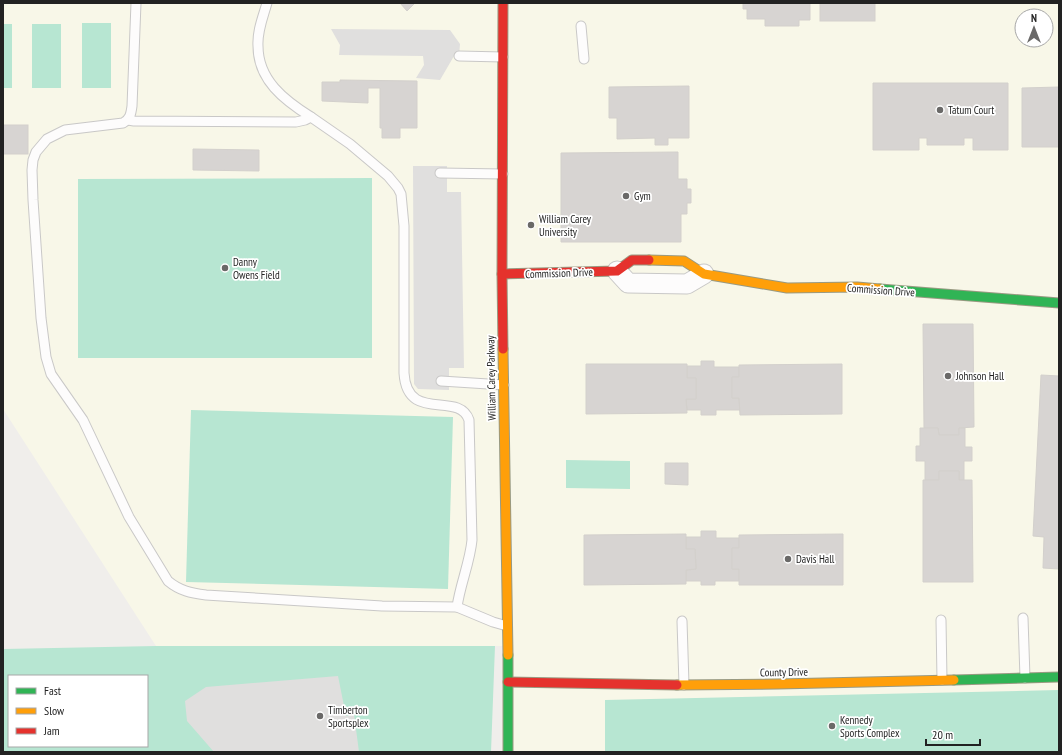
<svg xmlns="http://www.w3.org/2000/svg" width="1062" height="755" font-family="'PT Sans Narrow',sans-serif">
<rect width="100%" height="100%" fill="#f0eeeb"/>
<!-- education -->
<path fill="#f8f7e8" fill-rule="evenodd" d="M 3,3 L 1059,3 L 1059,752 L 507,752 L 507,646 L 156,646 L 3,409 ZM 1022,16 L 1046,16 L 1046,40 L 1022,40 Z"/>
<!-- pitch -->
<g fill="#b7e6d2" fill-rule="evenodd">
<rect x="82" y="23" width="29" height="65"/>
<rect x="3" y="24" width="9" height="64"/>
<rect x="32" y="24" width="29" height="64"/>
<path d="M 372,178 L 372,358 L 78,358 L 78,179 Z"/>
<path d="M 191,410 L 453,417 L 448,589 L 186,582 Z"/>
<path d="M 566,460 L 630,461 L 630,489 L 566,488 Z"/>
<path d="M 156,646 L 495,646 L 491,752 L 3,752 L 3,649 ZM 9,676 L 147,676 L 147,746 L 9,746 Z"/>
<path d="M 1059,690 L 1059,752 L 605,752 L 605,700 Z"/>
</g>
<!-- parking -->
<g fill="#e0dfde">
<path d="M 331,29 L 450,30 L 460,44 L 459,56 L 454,56 L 440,80 L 416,78 L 424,65 L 423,56 L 339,55 L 340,45 Z"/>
<path d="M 413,166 L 447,166 L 447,192 L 461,192 L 464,368 L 449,368 L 449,390 L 418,389 L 414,384 Z"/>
<path d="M 338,676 L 346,716 L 354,714 L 359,752 L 214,752 L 187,721 L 185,701 L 206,687 Z"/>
</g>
<!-- building -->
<g fill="#d7d4d2" stroke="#d3d0cc">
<path d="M 400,3 L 415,3 L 407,11 Z"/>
<path d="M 743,3 L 810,3 L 810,20 L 799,20 L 799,26 L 765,26 L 765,19 L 747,19 L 747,9 L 743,9 Z"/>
<rect x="820" y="3" width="55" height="18"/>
<path d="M 340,80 L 417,81 L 417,128 L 400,128 L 400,138 L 382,138 L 382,128 L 380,128 L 380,88 L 368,88 L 368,103 L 322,101 L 322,82 L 340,82 Z"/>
<path d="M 873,83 L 1008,83 L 1008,150 L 973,150 L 973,138 L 964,138 L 964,145 L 927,145 L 927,138 L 919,138 L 919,150 L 873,150 Z"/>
<path d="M 689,86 L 689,138 L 668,138 L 668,145 L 655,145 L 655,138 L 617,139 L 617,118 L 609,118 L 609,87 Z"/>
<path d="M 1059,87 L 1059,147 L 1022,147 L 1022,88 Z"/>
<rect x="3" y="125" width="25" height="29"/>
<path d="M 193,149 L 259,150 L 259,171 L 193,170 Z"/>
<path d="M 678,152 L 678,179 L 687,179 L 687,189 L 691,189 L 691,203 L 687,203 L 687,214 L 681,214 L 681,242 L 561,242 L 561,153 Z"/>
<path d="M 923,324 L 973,324 L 974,427 L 959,428 L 959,435 L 939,435 L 938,428 L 924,428 Z"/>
<path d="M 701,361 L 714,361 L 714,367 L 739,367 L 739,377 L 732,377 L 732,398 L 739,398 L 740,410 L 716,410 L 716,415 L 701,415 L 701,410 L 687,410 L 686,399 L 696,399 L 696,378 L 687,378 L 687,366 L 701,366 Z"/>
<path d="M 586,364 L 687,364 L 687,378 L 696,378 L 696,399 L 686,399 L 687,413 L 586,414 Z"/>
<path d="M 842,364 L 842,414 L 740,415 L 739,398 L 732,398 L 732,377 L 739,377 L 739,365 Z"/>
<path d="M 1041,375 L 1059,376 L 1059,569 L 1043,568 L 1044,537 L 1033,536 Z"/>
<path d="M 920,428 L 938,428 L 939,435 L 959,435 L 959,428 L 965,428 L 965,447 L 972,447 L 972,461 L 964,461 L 964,480 L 959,480 L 959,471 L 939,471 L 939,480 L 925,480 L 925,461 L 916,461 L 916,446 L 920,446 Z"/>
<path d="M 665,463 L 688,463 L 688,485 L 665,484 Z"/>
<path d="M 939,471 L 959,471 L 959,480 L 972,480 L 973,582 L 923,582 L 923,480 L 939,480 Z"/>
<path d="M 701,531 L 716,531 L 716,538 L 739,538 L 739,548 L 732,548 L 732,569 L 739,569 L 739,581 L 715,581 L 715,585 L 701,585 L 701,581 L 686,581 L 686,570 L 696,569 L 695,549 L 686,549 L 686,537 L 701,537 Z"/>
<path d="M 686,534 L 686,549 L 695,549 L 696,569 L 686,570 L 686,584 L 584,585 L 584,535 Z"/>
<path d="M 843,534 L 843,585 L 739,585 L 739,569 L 732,569 L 732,548 L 739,548 L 739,535 Z"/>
</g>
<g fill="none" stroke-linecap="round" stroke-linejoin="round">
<defs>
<g id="lane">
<path d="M 136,3 L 132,106 C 131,114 130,119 123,123 L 65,130 L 47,139 L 36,152 L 33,160 L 32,170 L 33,200 L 41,318 L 46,357 L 51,374 L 83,420 L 129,517 L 168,581 C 180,591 191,593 206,595 L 382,606 L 457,607 L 493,622 L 507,626"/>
<path d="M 267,3 C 263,17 257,31 258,46 C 258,80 284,100 311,117"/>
<path d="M 581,26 L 584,59"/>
<path d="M 459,56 L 503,57"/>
<path d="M 128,120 L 134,121 L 296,122 L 305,120 L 311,117 L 350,144 L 388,176 L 398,188 L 401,194 L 404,226 L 404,373 C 407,424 459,390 469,420 L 472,540 C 470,562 460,585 457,607"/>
<path d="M 440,173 L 503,174"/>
<path d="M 441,381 L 504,385"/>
<path d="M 1023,618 L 1025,678"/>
<path d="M 941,620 L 942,680"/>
<path d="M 682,621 L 684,685"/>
</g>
<path id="street" d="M 617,271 L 628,283 L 687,284 L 704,274"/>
<g id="fast">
<path d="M 880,289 L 1059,303"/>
<path d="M 508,655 L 508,752"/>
<path d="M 954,680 L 1059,677"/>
</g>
<g id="slow">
<path d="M 649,260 L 684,261 L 704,274 L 787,288 L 857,287 L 880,289"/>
<path d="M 503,349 L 508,655"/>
<path d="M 677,685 L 778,684 L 954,680"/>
</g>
<g id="jam">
<path d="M 503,3 L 502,274 L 503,349"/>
<path d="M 502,274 L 617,271 L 632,260 L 649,260"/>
<path d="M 508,682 L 677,685"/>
</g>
</defs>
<!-- lane casing -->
<use href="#lane" stroke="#c9c8c7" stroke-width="11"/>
<!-- street casing -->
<use href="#street" stroke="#c9c8c7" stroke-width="21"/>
<!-- fast casing -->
<use href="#fast" stroke="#999a82" stroke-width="11"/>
<!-- slow casing -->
<use href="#slow" stroke="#999a82" stroke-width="11"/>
<!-- jam casing -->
<use href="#jam" stroke="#999a82" stroke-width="11"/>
<!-- lane -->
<use href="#lane" stroke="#fdfcfc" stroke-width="9"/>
<!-- street -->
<use href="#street" stroke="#fdfcfc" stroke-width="19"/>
<!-- fast -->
<use href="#fast" stroke="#30b455" stroke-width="9"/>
<!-- slow -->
<use href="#slow" stroke="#ff9f0a" stroke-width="9"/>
<!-- jam -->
<use href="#jam" stroke="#e5322d" stroke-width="9"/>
</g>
<!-- markers -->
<g fill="#6a6968" stroke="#fff" stroke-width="1.5">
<circle cx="940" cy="110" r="4"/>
<circle cx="626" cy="196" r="4"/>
<circle cx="531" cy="225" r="4"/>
<circle cx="225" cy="268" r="4"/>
<circle cx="948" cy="376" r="4"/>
<circle cx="788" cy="559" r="4"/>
<circle cx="320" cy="716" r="4"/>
<circle cx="832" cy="726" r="4"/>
</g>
<g text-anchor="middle" stroke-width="3.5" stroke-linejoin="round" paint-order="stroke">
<!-- poi labels -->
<g font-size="11" fill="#222" stroke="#fff" text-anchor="start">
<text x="948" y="114">Tatum Court</text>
<text x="634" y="200">Gym</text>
<text x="539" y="223">William Carey<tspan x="539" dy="13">University</tspan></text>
<text x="233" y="266">Danny<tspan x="233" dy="13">Owens Field</tspan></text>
<text x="956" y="380">Johnson Hall</text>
<text x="796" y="563">Davis Hall</text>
<text x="328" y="714">Timberton<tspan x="328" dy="13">Sportsplex</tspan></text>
<text x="840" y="724">Kennedy<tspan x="840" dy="13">Sports Complex</tspan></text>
</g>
<!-- street labels -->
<g font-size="11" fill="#222" stroke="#fff">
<text transform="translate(559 273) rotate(-2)" y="4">Commission Drive</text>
<text transform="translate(881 290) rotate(4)" y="4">Commission Drive</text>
<text transform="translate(491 378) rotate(-91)" y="4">William Carey Parkway</text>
<text transform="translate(784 672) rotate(-1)" y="4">County Drive</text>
</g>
</g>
<!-- border -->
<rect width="1062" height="755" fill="none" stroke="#222222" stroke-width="8"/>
<!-- legend -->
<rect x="8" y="675" width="140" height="72" fill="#ffffff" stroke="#a7a7a7"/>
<rect x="16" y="688" width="20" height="6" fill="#30b455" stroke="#a7a7a7"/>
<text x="44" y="695" font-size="12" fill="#222222">Fast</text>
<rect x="16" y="708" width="20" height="6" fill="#ff9f0a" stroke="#a7a7a7"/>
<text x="44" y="715" font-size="12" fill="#222222">Slow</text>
<rect x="16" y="728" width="20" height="6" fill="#e5322d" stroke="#a7a7a7"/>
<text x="44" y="735" font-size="12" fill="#222222">Jam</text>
<!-- north arrow -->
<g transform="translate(1034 28)"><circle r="19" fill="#ffffff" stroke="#a7a7a7"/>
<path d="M0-3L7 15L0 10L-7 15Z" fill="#6a6968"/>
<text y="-6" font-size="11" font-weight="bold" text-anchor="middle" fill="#222222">N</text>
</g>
<!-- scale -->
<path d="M926 739v6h54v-6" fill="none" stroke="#222222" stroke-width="2"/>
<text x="932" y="739" font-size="12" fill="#222222" stroke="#ffffff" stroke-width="3" paint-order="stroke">20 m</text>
</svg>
